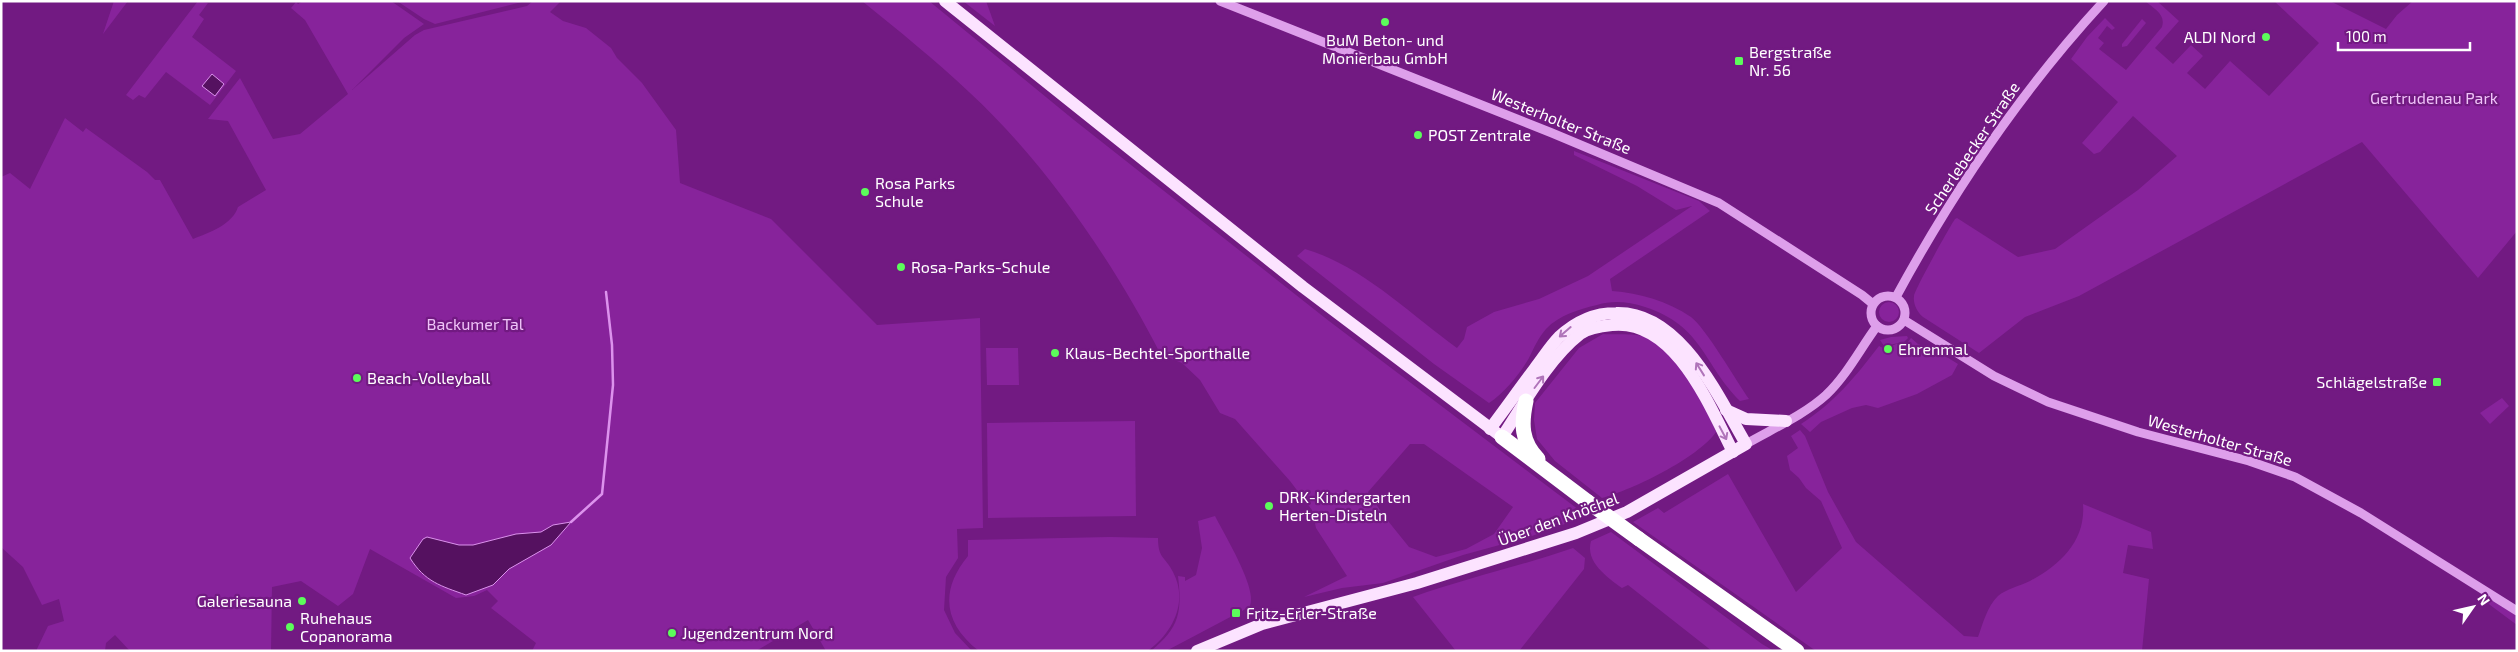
<svg xmlns="http://www.w3.org/2000/svg" width="2518" height="652" font-family="'Exo 2',sans-serif">
<rect width="100%" height="100%" fill="#721a82"/>
<!-- green -->
<g fill="#87239b" fill-rule="evenodd">
<path d="M 114,1 L 128,1 L 103,34 Z"/>
<path d="M 198,1 L 208,3 L 199,15 L 204,19 L 192,37 L 236,71 L 210,105 L 166,72 L 145,98 L 139,95 L 133,100 L 126,95 Z"/>
<path d="M 303,1 L 391,1 L 424,24 L 404,38 L 352,90 L 415,35 L 424,30 L 527,6 L 533,1 L 561,1 L 550,12 L 563,21 L 586,28 L 611,48 L 617,58 L 642,83 L 676,130 L 680,183 L 771,219 L 877,325 L 980,318 L 983,528 L 957,529 L 958,558 L 946,577 L 944,610 L 955,633 L 972,651 L 826,651 L 808,620 L 756,651 L 532,651 L 536,643 L 491,608 L 498,601 L 487,590 L 474,596 L 456,598 L 370,549 L 353,594 L 338,606 L 301,581 L 272,587 L 271,651 L 130,651 L 115,635 L 106,643 L 105,651 L 36,651 L 48,626 L 64,621 L 59,599 L 42,605 L 23,567 L 1,547 L 1,177 L 10,173 L 30,189 L 65,118 L 83,132 L 86,128 L 147,172 L 155,180 L 160,180 L 193,239 C 209,233 233,224 238,207 L 266,190 L 228,121 L 208,119 L 240,78 L 273,139 L 300,134 L 348,94 L 305,20 L 291,8 L 296,2 L 298,4 Z"/>
<path d="M 397,1 L 526,1 L 435,24 L 424,19 Z"/>
<path d="M 862,1 L 929,1 L 1074,120 L 1329,321 L 1587,516 L 1529,537 L 1463,555 L 1383,583 L 1342,588 L 1304,597 L 1347,576 L 1316,528 L 1312,510 L 1290,481 L 1235,419 L 1220,413 L 1200,380 L 1182,363 L 1161,355 C 1114,263 1045,162 969,92 C 935,60 898,30 862,1 ZM 1410,444 L 1424,444 L 1513,507 L 1494,534 L 1466,549 L 1436,557 L 1409,547 L 1384,516 L 1368,492 Z"/>
<path d="M 963,1 L 986,1 L 995,26 Z"/>
<path d="M 2145,1 L 2157,1 L 2179,21 L 2155,48 L 2173,64 L 2191,45 L 2203,56 L 2187,73 L 2205,89 L 2230,61 L 2269,96 L 2319,43 L 2274,1 L 2330,1 L 2386,29 L 2397,15 L 2413,1 L 2517,1 L 2517,231 L 2478,278 L 2362,142 L 2079,296 L 2025,317 L 1979,353 L 1923,317 C 1917,312 1913,304 1914,296 C 1915,289 1949,228 1955,219 L 1957,218 L 2018,257 L 2055,249 L 2138,190 L 2177,156 L 2133,116 L 2100,152 L 2094,154 L 2082,143 L 2118,102 L 2071,59 L 2087,37 L 2105,18 L 2115,28 L 2112,30 L 2107,26 L 2098,38 L 2104,43 L 2099,49 L 2126,70 L 2162,27 C 2166,14 2154,9 2145,1 Z"/>
<path d="M 2142,19 L 2146,23 L 2127,46 L 2122,47 L 2122,44 Z"/>
<path d="M 1574,151 L 1699,201 L 1710,211 L 1610,279 L 1612,291 C 1640,293 1667,301 1691,317 C 1705,327 1737,382 1749,399 L 1740,401 C 1703,364 1703,326 1645,307 C 1628,302 1614,300 1597,305 C 1580,309 1559,315 1546,329 C 1538,338 1534,348 1529,358 C 1519,375 1505,392 1489,403 L 1434,364 L 1297,256 L 1305,249 C 1361,265 1410,314 1457,348 L 1464,339 L 1467,327 L 1494,312 L 1539,299 L 1588,276 L 1692,206 L 1676,210 L 1637,186 L 1574,155 Z"/>
<circle cx="1889" cy="312" r="10"/>
<path d="M 1603,334 C 1616,335 1634,333 1646,337 C 1677,348 1706,403 1716,432 C 1698,458 1632,490 1602,498 L 1555,461 L 1537,439 L 1534,420 L 1535,403 L 1579,348 Z"/>
<path d="M 1891,337 L 1907,336 L 1908,338 L 1904,342 L 1884,346 L 1880,340 Z"/>
<path d="M 1911,338 L 1918,344 L 1937,351 L 1958,364 L 1952,375 L 1917,394 L 1878,408 L 1866,405 L 1852,408 L 1821,422 L 1810,432 L 1801,424 C 1834,403 1856,376 1879,346 L 1885,349 L 1896,344 L 1907,343 Z"/>
<path d="M 986,348 L 1018,348 L 1019,385 L 987,385 Z"/>
<path d="M 2502,398 L 2509,406 L 2490,424 L 2480,413 Z"/>
<path d="M 1135,421 L 1136,516 L 988,518 L 987,423 Z"/>
<path d="M 1800,430 L 1805,436 L 1828,492 L 1856,542 L 1964,636 L 1978,637 C 1983,623 1987,607 1998,596 C 2006,589 2020,586 2030,581 C 2060,565 2086,541 2083,504 L 2151,532 L 2153,549 L 2128,545 L 2123,573 L 2149,579 L 2142,651 L 1816,651 L 1633,522 L 1658,508 L 1664,513 L 1728,474 L 1796,592 L 1842,548 L 1821,501 L 1806,488 L 1799,478 L 1790,470 L 1787,456 L 1798,448 L 1791,436 Z"/>
<path d="M 1215,516 C 1224,534 1258,589 1250,606 L 1242,611 L 1241,609 L 1235,611 L 1236,614 L 1166,651 L 1151,651 C 1180,627 1182,612 1178,576 L 1185,577 L 1185,581 L 1196,575 L 1202,548 L 1198,521 Z"/>
<path d="M 1611,532 L 1762,644 L 1774,651 L 1712,651 L 1628,585 L 1622,588 C 1607,577 1585,562 1591,541 Z"/>
<path d="M 1110,537 L 1158,538 C 1158,559 1165,556 1173,572 C 1189,602 1172,633 1149,650 L 979,651 C 943,623 940,590 968,556 L 968,540 Z"/>
<path d="M 1573,548 L 1585,558 L 1584,569 L 1519,651 L 1456,651 L 1413,597 C 1466,578 1521,566 1573,548 Z"/>
<path d="M 2488,598 L 2517,616 L 2517,625 L 2486,602 Z"/>
</g>
<!-- water -->
<g fill="#551160" stroke="#dc92ed">
<path d="M 212,74 L 224,84 L 215,96 L 202,86 Z"/>
<path d="M 571,522 L 551,545 L 509,569 L 493,585 L 466,595 C 441,586 425,582 410,558 L 423,539 L 427,537 L 459,545 L 473,545 L 516,534 L 541,532 L 553,525 Z"/>
</g>
<g fill="none" stroke-linecap="round" stroke-linejoin="round">
<!-- stream -->
<path stroke="#dc92ed" stroke-width="2.5" d="M 571,522 L 602,494 L 613,385 L 612,345 L 606,292"/>
<!-- minor -->
<g stroke="#de9feb" stroke-width="9">
<path d="M 1220,1 L 1552,133 L 1719,203 L 1862,295 L 1873,304"/>
<circle cx="1888" cy="313" r="17"/>
<path d="M 1896,297 C 1954,190 2021,91 2104,1"/>
<path d="M 1904,320 L 1994,376 L 2048,402 L 2138,432 L 2249,461 L 2295,477 L 2361,513 L 2517,611"/>
<path d="M 1746,444 C 1772,429 1804,415 1826,395 C 1847,375 1860,349 1877,326"/>
</g>
<!-- major -->
<g stroke="#fce3ff" stroke-width="12">
<path d="M 945,1 L 1303,287 L 1502,437 C 1524,404 1548,359 1580,334 C 1588,328 1601,326 1612,325 C 1675,318 1710,407 1733,452"/>
<path d="M 1726,410 L 1746,419 L 1786,421"/>
<path d="M 1197,651 L 1262,624 L 1417,583 L 1576,533 L 1627,512 L 1746,444 C 1718,396 1680,311 1616,313 C 1593,313 1575,322 1559,337 C 1550,346 1543,358 1535,368 C 1520,388 1505,409 1490,429"/>
</g>
<!-- highway -->
<g stroke="#fff" stroke-width="15">
<path d="M 1526,401 C 1521,424 1521,441 1538,459"/>
<path d="M 1502,437 L 1588,502"/>
<path d="M 1639,539 L 1797,651"/>
</g>
<!-- highway-bridge -->
<path stroke="#fff" stroke-width="15" d="M 1588,502 L 1639,539"/>
</g>
<!-- one-way arrows -->
<defs><path id="oneway-shaft" d="M-6 0H5M1.5-3L5.5 0L1.5 3" fill="none" stroke-width="1.6" stroke-linecap="round" stroke-linejoin="round" transform="scale(1.25)"/></defs>
<g stroke="#b074ba">
<use href="#oneway-shaft" transform="translate(1565 332) rotate(139)"/>
<use href="#oneway-shaft" transform="translate(1700 369) rotate(-122)"/>
<use href="#oneway-shaft" transform="translate(1539 382) rotate(-53)"/>
<use href="#oneway-shaft" transform="translate(1723 433) rotate(62)"/>
</g>
<!-- markers -->
<g fill="#5cfc5b" stroke="#721a82" stroke-width="2">
<circle cx="1385" cy="22" r="5"/>
<circle cx="2266" cy="37" r="5"/>
<rect x="1734" y="56" width="10" height="10" rx="2.5"/>
<circle cx="1418" cy="135" r="5"/>
<circle cx="865" cy="192" r="5"/>
<circle cx="901" cy="267" r="5"/>
<circle cx="1888" cy="349" r="5"/>
<circle cx="1055" cy="353" r="5"/>
<circle cx="357" cy="378" r="5"/>
<rect x="2432" y="377" width="10" height="10" rx="2.5"/>
<circle cx="1269" cy="506" r="5"/>
<circle cx="302" cy="601" r="5"/>
<rect x="1231" y="608" width="10" height="10" rx="2.5"/>
<circle cx="290" cy="627" r="5"/>
<circle cx="672" cy="633" r="5"/>
</g>
<g text-anchor="middle" stroke-width="4.5" stroke-linejoin="round" paint-order="stroke">
<!-- poi labels -->
<g font-size="16" fill="#fff" stroke="#721a82" text-anchor="start">
<text x="2256" y="43" text-anchor="end">ALDI Nord</text>
<text x="1385" y="46" text-anchor="middle">BuM Beton- und<tspan x="1385" dy="18">Monierbau GmbH</tspan></text>
<text x="1749" y="58">Bergstraße<tspan x="1749" dy="18">Nr. 56</tspan></text>
<text x="1428" y="141">POST Zentrale</text>
<text x="875" y="189">Rosa Parks<tspan x="875" dy="18">Schule</tspan></text>
<text x="911" y="273">Rosa-Parks-Schule</text>
<text x="1898" y="355">Ehrenmal</text>
<text x="1065" y="359">Klaus-Bechtel-Sporthalle</text>
<text x="367" y="384">Beach-Volleyball</text>
<text x="2427" y="388" text-anchor="end">Schlägelstraße</text>
<text x="1279" y="503">DRK-Kindergarten<tspan x="1279" dy="18">Herten-Disteln</tspan></text>
<text x="292" y="607" text-anchor="end">Galeriesauna</text>
<text x="1246" y="619">Fritz-Erler-Straße</text>
<text x="300" y="624">Ruhehaus<tspan x="300" dy="18">Copanorama</tspan></text>
<text x="682" y="639">Jugendzentrum Nord</text>
</g>
<!-- park labels -->
<g font-size="16" fill="#efc3f8" stroke="#721a82">
<text x="2434" y="104">Gertrudenau Park</text>
<text x="475" y="330">Backumer Tal</text>
</g>
<!-- street labels -->
<g font-size="16" fill="#fff" stroke="#721a82">
<text transform="translate(1561 121) rotate(22)" y="6">Westerholter Straße</text>
<text transform="translate(1972 148) rotate(-56)" y="6">Scherlebecker Straße</text>
<text transform="translate(2220 440) rotate(16)" y="6">Westerholter Straße</text>
<text transform="translate(1558 519) rotate(-20)" y="6">Über den Knöchel</text>
</g>
</g>
<!-- border -->
<rect width="2518" height="652" fill="none" stroke="#ffffff" stroke-width="5"/>
<!-- north arrow -->
<g transform="translate(2473 607) rotate(56)" stroke="#721a82" stroke-width="4" paint-order="stroke">
<path d="M0-4L9 19L0 12L-9 19Z" fill="#ffffff"/>
<text y="-8" font-size="14" font-weight="bold" text-anchor="middle" fill="#ffffff">N</text>
</g>
<!-- scale -->
<path d="M2338 42v8h132v-8" fill="none" stroke="#ffffff" stroke-width="2.5"/>
<text x="2346" y="42" font-size="15" fill="#ffffff" stroke="#721a82" stroke-width="4" paint-order="stroke">100 m</text>
</svg>
